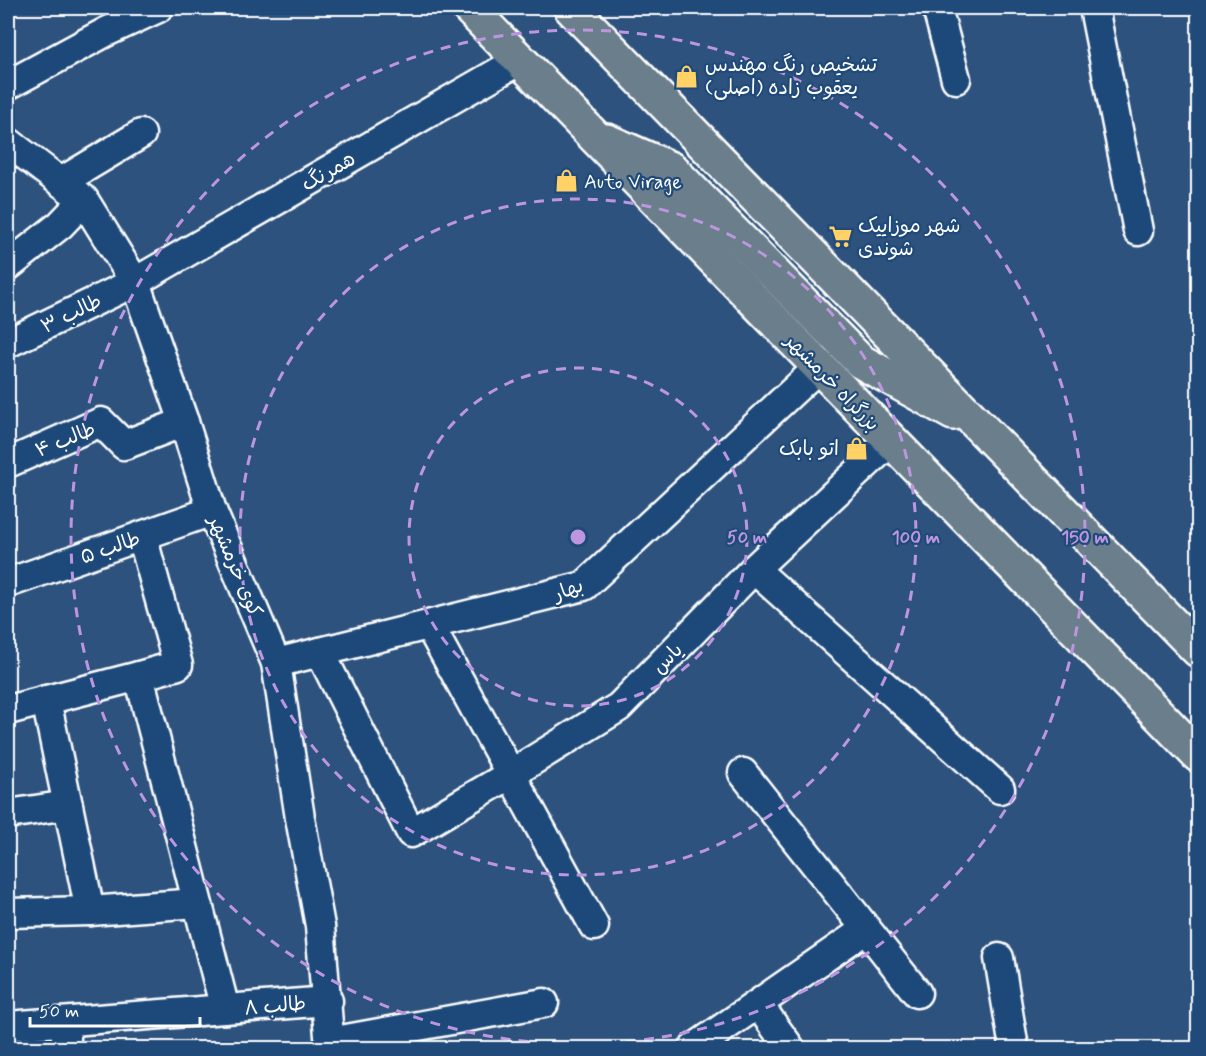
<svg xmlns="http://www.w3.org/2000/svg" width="1206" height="1056" font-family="Mynerve,'Playpen Sans Arabic',sans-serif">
<rect width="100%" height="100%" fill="#2e527e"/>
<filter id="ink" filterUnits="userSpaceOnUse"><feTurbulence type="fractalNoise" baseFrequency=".0167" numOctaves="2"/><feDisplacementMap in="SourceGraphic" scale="12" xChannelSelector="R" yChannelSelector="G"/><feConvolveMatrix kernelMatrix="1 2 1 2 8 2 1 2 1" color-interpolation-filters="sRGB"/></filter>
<g filter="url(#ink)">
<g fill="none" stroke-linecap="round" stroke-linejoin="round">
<defs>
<g id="minor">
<path d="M 937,8 L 956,79"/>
<path d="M 1094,8 L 1138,231"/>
<path d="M 8,85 L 106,32 L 158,8"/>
<path d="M 8,142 L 84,200 L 135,282 L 184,422 L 212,511 L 276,663 L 300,818 L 320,926 L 330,1048"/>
<path d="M 61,182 L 141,134"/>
<path d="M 8,266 L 60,225 L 84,200"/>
<path d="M 8,343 L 135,282 L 520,60"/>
<path d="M 8,463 L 101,422 L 124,445 L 184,422"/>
<path d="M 142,536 L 178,665 L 139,676 L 225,1009"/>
<path d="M 754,569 L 1000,789"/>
<path d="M 8,583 L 212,511"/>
<path d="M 429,625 L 594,926"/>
<path d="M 320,652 L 411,833 L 511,774 L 619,707 L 754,569 L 891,441"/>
<path d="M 276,663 L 584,586 L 819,367"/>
<path d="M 46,700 L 90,911"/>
<path d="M 8,710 L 139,676"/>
<path d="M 743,773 L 917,993"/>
<path d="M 8,814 L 68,805"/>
<path d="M 8,913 L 90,911 L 197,903"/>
<path d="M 999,958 L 1014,1048"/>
<path d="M 758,1004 L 790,1048"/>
<path d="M 66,1022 L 66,1048"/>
<path d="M 8,1026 L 328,1001"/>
<path d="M 330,1042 L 544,1003"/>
<path d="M 694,1048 L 866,929"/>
</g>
<g id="highway">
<path d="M 469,8 L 1198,755"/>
<path d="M 571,8 L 1198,650"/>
<path d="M 607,141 L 671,169 L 860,361 L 953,413"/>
</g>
</defs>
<!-- minor casing -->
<use href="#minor" stroke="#fff" stroke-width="33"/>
<!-- highway casing -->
<use href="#highway" stroke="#fff" stroke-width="38"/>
<!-- minor -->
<use href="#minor" stroke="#1f4a7a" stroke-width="28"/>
<!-- highway -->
<use href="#highway" stroke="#6b7e8b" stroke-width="33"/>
</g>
</g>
<!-- distance rings -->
<g fill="none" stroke="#bd96df" stroke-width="3" stroke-dasharray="10 8">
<circle cx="578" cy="537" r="169"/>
<circle cx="578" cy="537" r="338"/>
<circle cx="578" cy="537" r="507"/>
</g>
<!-- icons -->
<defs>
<symbol id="shop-bare" viewBox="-9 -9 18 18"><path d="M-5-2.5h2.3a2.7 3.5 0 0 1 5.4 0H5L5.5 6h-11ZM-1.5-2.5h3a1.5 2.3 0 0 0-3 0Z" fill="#ffd166" stroke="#1f4a7a" stroke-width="2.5" paint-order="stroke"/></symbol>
<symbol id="supermarket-bare" viewBox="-9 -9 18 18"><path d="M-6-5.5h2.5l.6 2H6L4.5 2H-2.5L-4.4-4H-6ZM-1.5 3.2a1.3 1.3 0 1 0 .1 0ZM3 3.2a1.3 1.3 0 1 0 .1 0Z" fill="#ffd166" stroke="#1f4a7a" stroke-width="2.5" paint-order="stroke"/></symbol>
</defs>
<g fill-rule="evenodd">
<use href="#shop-bare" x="670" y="60" width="33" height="33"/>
<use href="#shop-bare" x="550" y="164" width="33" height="33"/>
<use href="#supermarket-bare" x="824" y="220" width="33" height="33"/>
<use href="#shop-bare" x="840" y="432" width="33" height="33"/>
</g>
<g text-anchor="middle" stroke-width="4.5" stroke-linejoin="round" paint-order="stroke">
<!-- poi labels -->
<g font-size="20" fill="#fff" stroke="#1f4a7a" text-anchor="start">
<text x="705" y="71">تشخیص رنگ مهندس<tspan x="705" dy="23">یعقوب زاده (اصلی)</tspan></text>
<text x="584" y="188">Auto Virage</text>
<text x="858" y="232">شهر موزاییک<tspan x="858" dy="23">شوندی</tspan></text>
<text x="839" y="455" text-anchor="end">اتو بابک</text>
</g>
<!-- street labels -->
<g font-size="20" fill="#fff" stroke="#1f4a7a">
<text transform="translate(328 171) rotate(-30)" y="7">همرنگ</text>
<text transform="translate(71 313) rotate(-26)" y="7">طالب ۳</text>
<text transform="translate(833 382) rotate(46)" y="7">بزرگراه خرمشهر</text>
<text transform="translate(65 439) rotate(-22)" y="7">طالب ۴</text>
<text transform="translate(110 547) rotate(-19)" y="7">طالب ۵</text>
<text transform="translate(236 566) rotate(67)" y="7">کوی خرمشهر</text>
<text transform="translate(568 589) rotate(-21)" y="7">بهار</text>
<text transform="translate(667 658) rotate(-46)" y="7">یاس</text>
<text transform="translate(275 1005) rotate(-5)" y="7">طالب ۸</text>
</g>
</g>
<circle cx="578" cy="537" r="9" fill="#bd96df" stroke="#1f4a7a" stroke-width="3"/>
<g font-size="18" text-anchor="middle" font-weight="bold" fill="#bd96df" stroke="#1f4a7a" stroke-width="4.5" stroke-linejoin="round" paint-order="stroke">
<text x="747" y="543">50 m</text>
<text x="916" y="543">100 m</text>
<text x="1085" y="543">150 m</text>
</g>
<!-- margin -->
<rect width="1206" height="1056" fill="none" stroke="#1f4a7a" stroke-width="30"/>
<rect x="15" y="15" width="1176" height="1026" fill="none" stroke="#fff" stroke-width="2" filter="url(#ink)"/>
<!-- scale -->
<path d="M30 1017v9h170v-9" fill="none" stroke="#ffffff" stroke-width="3"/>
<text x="39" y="1017" font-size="18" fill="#ffffff" stroke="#1f4a7a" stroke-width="4.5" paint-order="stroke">50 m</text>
</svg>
